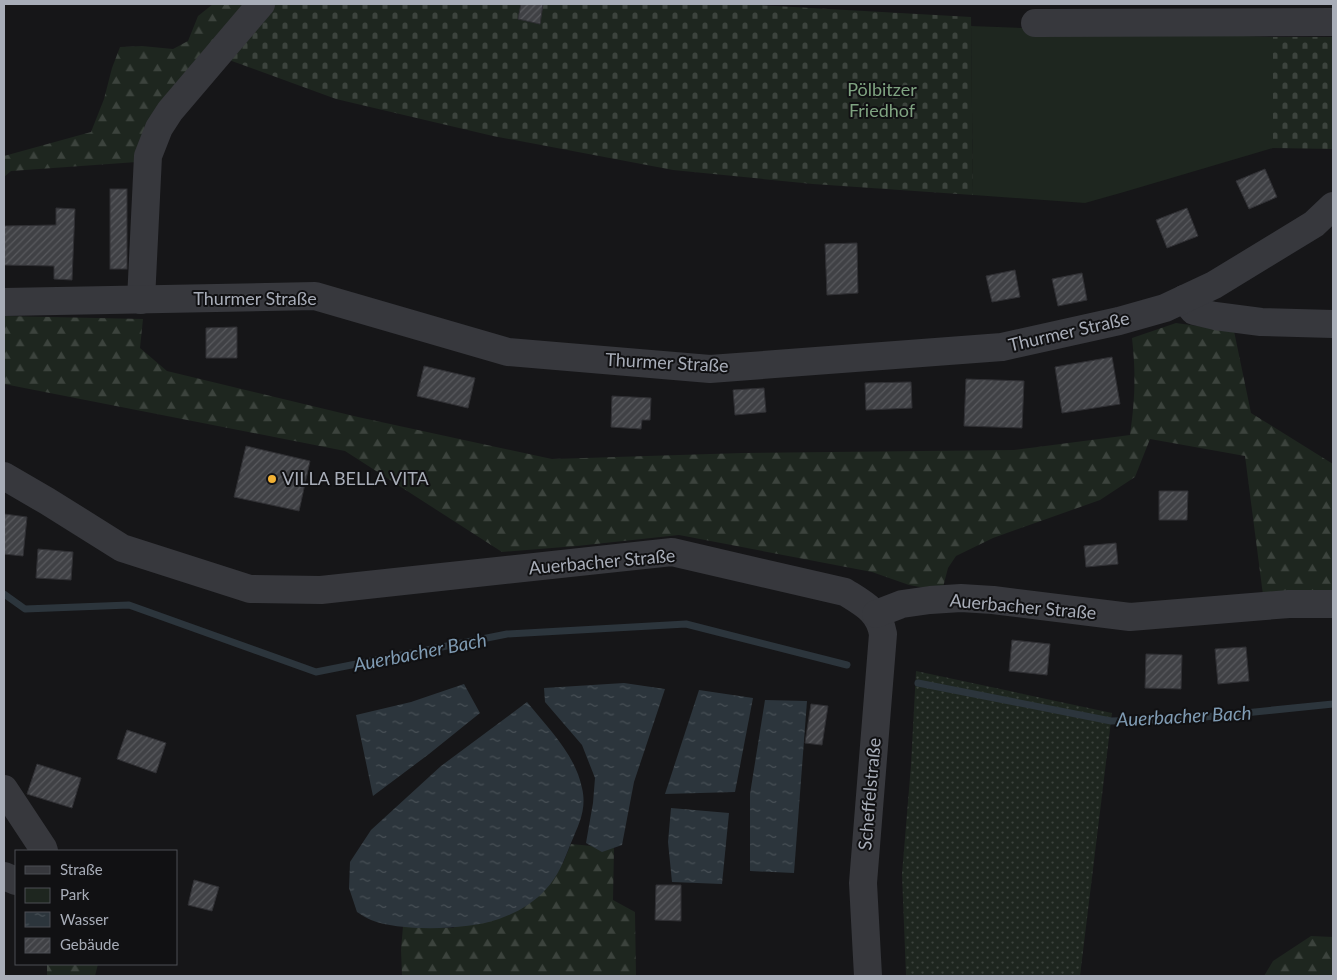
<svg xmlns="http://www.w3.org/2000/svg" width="1337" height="980" font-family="Lato,sans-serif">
<defs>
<pattern id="grass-dots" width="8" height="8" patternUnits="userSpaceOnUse" patternTransform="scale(1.25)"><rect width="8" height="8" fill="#1e261f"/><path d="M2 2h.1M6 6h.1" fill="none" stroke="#3c433d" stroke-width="1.8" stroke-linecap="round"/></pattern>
<pattern id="forest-firs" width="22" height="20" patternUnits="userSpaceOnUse" patternTransform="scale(1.25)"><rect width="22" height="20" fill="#1e261f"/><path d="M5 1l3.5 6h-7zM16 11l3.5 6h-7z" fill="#3c433d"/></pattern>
<pattern id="cemetery-stones" width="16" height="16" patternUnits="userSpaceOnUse" patternTransform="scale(1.25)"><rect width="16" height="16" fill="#1e261f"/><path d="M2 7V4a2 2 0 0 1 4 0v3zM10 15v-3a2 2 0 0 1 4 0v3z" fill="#3c433d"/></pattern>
<pattern id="water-ripples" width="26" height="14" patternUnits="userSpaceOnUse" patternTransform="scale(1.25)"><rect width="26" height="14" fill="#2c353c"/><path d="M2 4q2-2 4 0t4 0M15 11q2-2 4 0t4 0" fill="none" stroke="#485056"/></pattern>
<pattern id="building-hatch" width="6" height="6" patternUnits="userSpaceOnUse" patternTransform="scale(1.25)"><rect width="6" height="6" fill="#404145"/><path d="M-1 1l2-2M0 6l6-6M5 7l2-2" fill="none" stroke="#595a5e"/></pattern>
</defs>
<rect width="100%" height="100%" fill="#161618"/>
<!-- grass -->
<path fill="url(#grass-dots)" d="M 916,671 L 1112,713 L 1080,976 L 906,976 L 902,874 L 911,765 Z"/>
<!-- forest -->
<g fill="url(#forest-firs)">
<path d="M 213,4 L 272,4 L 137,162 L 11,171 L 4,177 L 4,156 L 91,132 L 104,99 L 112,68 L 120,47 L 142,46 L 173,49 L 188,41 L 198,16 Z"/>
<path d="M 4,316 L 143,319 L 140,348 L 167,371 L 358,417 L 552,459 L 742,453 L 1014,450 L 1130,435 C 1135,399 1136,374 1132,338 L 1176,323 L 1234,331 L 1251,413 L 1333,464 L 1333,592 L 1263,595 L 1245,456 L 1150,439 L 1135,477 L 1100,500 L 993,538 L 956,556 L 948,568 L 942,591 L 909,585 L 872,572 L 679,535 L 577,546 L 502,552 L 345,451 L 4,384 Z"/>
<path d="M 571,844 L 614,848 L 613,900 L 635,912 L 636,976 L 402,976 L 401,950 L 403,926 L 453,928 L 563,863 Z"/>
<path d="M 1311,936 L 1333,937 L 1333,976 L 1264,976 L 1273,961 Z"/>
<path d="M 47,964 L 98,964 L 95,976 L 47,976 Z"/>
</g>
<!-- cemetery -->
<g fill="url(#cemetery-stones)">
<path d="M 272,4 L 740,4 L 971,17 L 973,195 L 813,184 L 673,170 L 493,136 L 336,99 L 229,60 Z"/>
<path d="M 1273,37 L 1333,37 L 1333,149 L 1273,148 Z"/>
</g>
<!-- green -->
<path fill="#1e261f" d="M 971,26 L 1273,37 L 1273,148 L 1124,192 L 1085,203 L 973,195 Z"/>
<!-- water -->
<g fill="url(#water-ripples)">
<path d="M 624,683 L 665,689 L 634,782 L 622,845 L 602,852 L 586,843 L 593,803 L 595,778 L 582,745 L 545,702 L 544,688 Z"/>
<path d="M 464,684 L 480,713 L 429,754 L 373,796 L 356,715 L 411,702 Z"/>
<path d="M 699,690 L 753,698 L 735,792 L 665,794 Z"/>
<path d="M 765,700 L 807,701 L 794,873 L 750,871 L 750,794 Z"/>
<path d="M 527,702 C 548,728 575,754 582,788 C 587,809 579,824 571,843 C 565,858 558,877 546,889 C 534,903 516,913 499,919 C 468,930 401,932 371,920 C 366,918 362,915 357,912 L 349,888 L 350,862 L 371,830 L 441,766 Z"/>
<path d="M 671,808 L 729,813 L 722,884 L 672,882 L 668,842 Z"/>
</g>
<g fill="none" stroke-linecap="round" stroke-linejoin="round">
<!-- stream -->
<g stroke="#2c353c" stroke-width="7">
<path d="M 4,594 L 25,609 L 129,605 L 316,672 L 507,634 L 686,624 L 847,665"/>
<path d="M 918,683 L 1111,721 L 1185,719 L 1333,704"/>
</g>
</g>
<!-- building -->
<g fill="url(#building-hatch)" stroke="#303034">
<path d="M 521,4 L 543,4 L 540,24 L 518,19 Z"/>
<path d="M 1265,169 L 1277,197 L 1249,209 L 1236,181 Z"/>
<rect x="110" y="189" width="17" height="80"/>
<path d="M 56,208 L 75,209 L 72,280 L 54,279 L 54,266 L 4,265 L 4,226 L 56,225 Z"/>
<path d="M 1187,208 L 1198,236 L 1167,248 L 1156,220 Z"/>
<path d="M 857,243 L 858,293 L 827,295 L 825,244 Z"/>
<path d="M 1015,270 L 1020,297 L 992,302 L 986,276 Z"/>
<path d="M 1082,273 L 1087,300 L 1058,306 L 1052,279 Z"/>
<path d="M 237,327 L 237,358 L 206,358 L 206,328 Z"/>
<path d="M 1112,357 L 1120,404 L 1062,413 L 1055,367 Z"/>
<path d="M 424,366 L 475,378 L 468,408 L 417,396 Z"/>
<path d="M 966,379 L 1024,381 L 1022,428 L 964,426 Z"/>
<path d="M 911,382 L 912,408 L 866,410 L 865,383 Z"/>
<path d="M 764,388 L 766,412 L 735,415 L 733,390 Z"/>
<path d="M 612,396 L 651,398 L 650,420 L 642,420 L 641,429 L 611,427 Z"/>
<path d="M 246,446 L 310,461 L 299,511 L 234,497 Z"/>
<path d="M 1159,491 L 1188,491 L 1187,520 L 1159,520 Z"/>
<path d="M 4,514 L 27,517 L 23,556 L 4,554 Z"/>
<path d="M 1116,543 L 1118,564 L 1086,567 L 1084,546 Z"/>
<path d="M 38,549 L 73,552 L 71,580 L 36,578 Z"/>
<path d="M 1012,640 L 1050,644 L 1047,675 L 1009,671 Z"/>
<path d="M 1246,647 L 1249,681 L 1218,684 L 1215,649 Z"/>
<path d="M 1146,654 L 1182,655 L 1181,689 L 1145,688 Z"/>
<path d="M 811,704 L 828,706 L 822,745 L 805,743 Z"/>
<path d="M 127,730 L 166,743 L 156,773 L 117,759 Z"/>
<path d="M 37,764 L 81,778 L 72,808 L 27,794 Z"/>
<path d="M 194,880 L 219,887 L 212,911 L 188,905 Z"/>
<path d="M 656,885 L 681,885 L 681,921 L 655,920 Z"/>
</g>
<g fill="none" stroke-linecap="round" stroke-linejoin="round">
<!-- minor -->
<g stroke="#37383d" stroke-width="28">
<path d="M 1035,23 L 1333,22"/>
<path d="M 1184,299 L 1194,311 L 1215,316 L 1261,322 L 1333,324"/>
<path d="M 141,300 L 148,156 L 159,128 L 170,111 L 261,4"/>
<path d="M 4,302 L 315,296 L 508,352 L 710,369 L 1002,347 L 1119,321 L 1165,308 L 1214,285 L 1314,224 L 1333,206"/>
<path d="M 4,476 L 47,501 L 122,548 L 250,589 L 321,590 L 672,552 L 845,592 C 864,604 879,611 883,634 L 863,883 L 868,976"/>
<path d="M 876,614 L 902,604 L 930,600 L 961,598 L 993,600 L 1130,617 L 1289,604 L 1333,604"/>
<path d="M 4,789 L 43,848 L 44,851"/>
<path d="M 4,876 L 16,881"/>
</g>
</g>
<!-- markers -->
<circle fill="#f2b134" stroke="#111113" stroke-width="2" cx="272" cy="479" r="5"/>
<g text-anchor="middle" stroke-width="4" stroke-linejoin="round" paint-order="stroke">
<!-- park labels -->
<g font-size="18" fill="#7fa381" stroke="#111113">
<text x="882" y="96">Pölbitzer<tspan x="882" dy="21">Friedhof</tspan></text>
</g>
<!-- street labels -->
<g font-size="18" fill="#a8adb8" stroke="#111113">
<text x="255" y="305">Thurmer Straße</text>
<text transform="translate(1069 332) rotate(-13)" y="6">Thurmer Straße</text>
<text transform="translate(667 363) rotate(3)" y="6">Thurmer Straße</text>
<text transform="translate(602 562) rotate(-5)" y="6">Auerbacher Straße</text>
<text transform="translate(1023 607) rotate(5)" y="6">Auerbacher Straße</text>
<text transform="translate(870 794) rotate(-85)" y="6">Scheffelstraße</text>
</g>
<!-- poi labels -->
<g font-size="18" fill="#a8adb8" stroke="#111113" text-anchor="start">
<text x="282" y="485">VILLA BELLA VITA</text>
</g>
<!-- water labels -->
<g font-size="19" font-style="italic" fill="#7f9bb3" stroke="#111113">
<text transform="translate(420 652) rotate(-11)" y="7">Auerbacher Bach</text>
<text transform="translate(1184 716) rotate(-3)" y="7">Auerbacher Bach</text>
</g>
</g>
<!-- border -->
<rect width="1337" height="980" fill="none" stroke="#a8adb8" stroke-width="10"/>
<!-- legend -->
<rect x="15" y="850" width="162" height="115" fill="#111113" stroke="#4d4f55"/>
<rect x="25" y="866" width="25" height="8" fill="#37383d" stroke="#4d4f55"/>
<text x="60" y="875" font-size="15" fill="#a8adb8">Straße</text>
<rect x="25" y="888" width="25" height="15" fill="#1e261f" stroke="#4d4f55"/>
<text x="60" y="900" font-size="15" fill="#a8adb8">Park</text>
<rect x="25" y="912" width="25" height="15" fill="url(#water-ripples)" stroke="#4d4f55"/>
<text x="60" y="925" font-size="15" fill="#a8adb8">Wasser</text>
<rect x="25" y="938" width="25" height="15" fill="url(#building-hatch)" stroke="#4d4f55"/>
<text x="60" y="950" font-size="15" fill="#a8adb8">Gebäude</text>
</svg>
